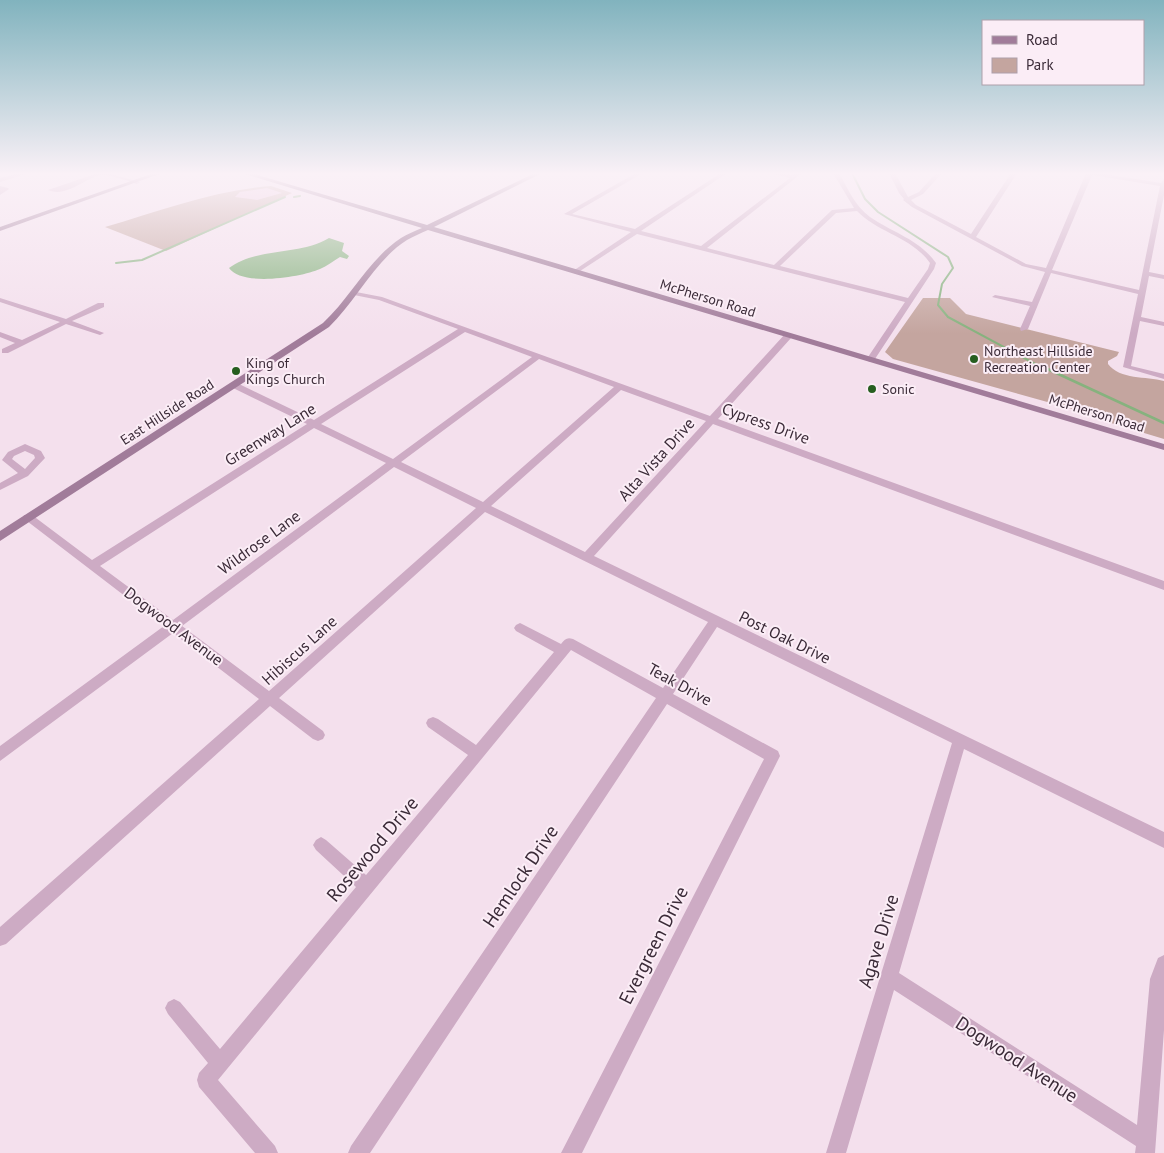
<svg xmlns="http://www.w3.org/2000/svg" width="1164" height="1153" font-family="'PT Sans',sans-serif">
<rect width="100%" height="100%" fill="#f4e0ed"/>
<!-- green -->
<g fill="#c4a59f">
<path d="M 271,186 L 292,193 L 166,251 L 105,227 C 160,211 214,190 271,186 Z"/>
<path d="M 923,298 L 950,298 L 966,314 L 1119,352 L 1117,356 L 1108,361 L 1108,364 C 1120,380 1146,376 1164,381 L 1164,439 L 1101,420 L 1076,410 L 893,359 L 885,352 Z"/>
</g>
<!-- plaza -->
<path fill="#ecc7de" d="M 267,188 L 282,193 L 257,200 L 235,197 L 240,192 Z"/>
<!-- water -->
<path fill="#86b27e" d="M 329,238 L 344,243 L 342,251 L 349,256 L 347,259 L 340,257 C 333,261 327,266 320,269 C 302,277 242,287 229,268 C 257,247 299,256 329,238 Z"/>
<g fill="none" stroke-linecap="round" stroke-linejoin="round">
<!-- stream-far1 -->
<g stroke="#86b27e" stroke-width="2">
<path d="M 852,173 L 865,199 L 878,212 L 948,257 L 953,268 L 942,284 L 938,305 L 948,317 L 1041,367"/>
<path d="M 294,197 L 300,196"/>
<path d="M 116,263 L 142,260 L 285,197"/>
</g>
<!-- stream -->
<path stroke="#86b27e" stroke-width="2.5" d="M 1039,365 L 1164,423"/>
<!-- street -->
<g fill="#cdabc4" fill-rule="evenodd">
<path d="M 20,173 L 29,173 L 0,182 L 0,178 Z"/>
<path d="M 98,173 L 107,173 L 140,182 L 137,184 C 129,181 109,174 101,175 C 84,178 67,198 48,190 Z"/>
<path d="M 636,173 L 643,173 L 572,214 L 635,229 L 721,173 L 727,173 L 641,231 L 701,246 L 790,178 L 768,173 L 793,175 L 796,173 L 802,173 L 707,248 L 774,265 L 832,210 L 854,208 L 833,173 L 839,173 C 848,189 855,206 870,217 C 893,233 919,239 936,263 L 934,269 L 873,362 L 870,362 L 866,360 L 905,302 L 637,234 L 577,273 L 573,273 L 573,271 L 631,232 L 564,214 ZM 857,211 C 878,233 912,237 930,263 L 928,269 L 908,298 L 780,266 L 836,213 Z"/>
<path d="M 889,173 L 895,173 L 908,197 L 919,192 L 936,173 L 942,173 L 923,194 L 911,200 L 916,205 L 971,234 L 1011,173 L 1017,173 L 976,237 L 1026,264 L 1046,268 L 1086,173 L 1098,173 L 1161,183 L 1164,179 L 1164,195 L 1149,272 L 1164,275 L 1164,279 L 1149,276 L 1141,317 L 1164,322 L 1164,326 L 1140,321 L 1131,366 L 1164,374 L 1164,379 L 1123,367 L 1138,294 L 1051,273 L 1028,329 L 1021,331 L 1020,329 L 1030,306 L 992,297 L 995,295 L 1032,302 L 1045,272 L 1022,266 L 912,207 L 903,200 L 904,199 L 899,193 ZM 1092,175 L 1160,186 L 1139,290 L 1052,270 Z"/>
<path d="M 0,186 L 8,188 L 9,189 L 0,195 Z"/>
<path d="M 356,292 L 382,297 L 710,416 L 785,334 L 791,334 L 791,338 L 718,419 L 1164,581 L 1164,590 L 713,424 L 594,556 L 1164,832 L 1164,848 L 964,749 L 899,973 L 1137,1125 L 1150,979 L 1158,958 L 1164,955 L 1164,1030 L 1155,1153 L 1135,1153 L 1136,1146 L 894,990 L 846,1153 L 826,1153 L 952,743 L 717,627 L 673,694 L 778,751 L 780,756 L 582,1153 L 561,1153 L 764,759 L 667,704 L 370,1153 L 348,1153 L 351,1146 L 656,698 L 571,650 L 218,1080 L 275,1146 L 278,1153 L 255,1153 L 199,1087 L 197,1080 L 199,1073 L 208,1063 L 168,1014 L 165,1008 L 168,1002 L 174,999 L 180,1002 L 220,1049 L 356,887 L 316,850 L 313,845 L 316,840 L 321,837 L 326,840 L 366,875 L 468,755 L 428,727 L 426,723 L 428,719 L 433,717 L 438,719 L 476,745 L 554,652 L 516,631 L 514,628 L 516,625 L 520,623 L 524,625 L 561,644 C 565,639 567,637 573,639 L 663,688 L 708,622 L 485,512 L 279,698 L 323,731 L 325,735 L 323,739 L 318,741 L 313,739 L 270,706 L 6,944 L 0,946 L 0,927 L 259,699 L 173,633 L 0,761 L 0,746 L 164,626 L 23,518 L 24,515 L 32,515 L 92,560 L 307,424 L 231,387 L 231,383 L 237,383 L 314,420 L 458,329 L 379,300 L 354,295 L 354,293 ZM 465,332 L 532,357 L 393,459 L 321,424 ZM 539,359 L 614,387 L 483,502 L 401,462 ZM 621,390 L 706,421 L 585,552 L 491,506 ZM 314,428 L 386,463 L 173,620 L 100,566 ZM 394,467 L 476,508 L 269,691 L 182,626 Z"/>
<path d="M 0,298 L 66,319 L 98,303 L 104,303 L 104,307 L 72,321 L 104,333 L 100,335 L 66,324 L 8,353 L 2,353 L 2,349 L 15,343 L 0,337 L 0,332 L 22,340 L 60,322 L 0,302 Z"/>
<path d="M 25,444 L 41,451 L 45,458 L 28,476 L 0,490 L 0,483 L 18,473 L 2,460 L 8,452 ZM 25,451 L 34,455 L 35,458 L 25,469 L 12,459 L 14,456 Z"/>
</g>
<!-- secondary -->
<g fill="#a17c9a" fill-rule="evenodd">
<path d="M 154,173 L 162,173 L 0,231 L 0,227 Z"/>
<path d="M 242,173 L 251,173 L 427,225 L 535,173 L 542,173 L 434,227 L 1164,444 L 1164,450 L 428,230 C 421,233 414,236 407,240 C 376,259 356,301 329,327 L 0,541 L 0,531 L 323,323 C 351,297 369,259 401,238 C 407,234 415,231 422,228 Z"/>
</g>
</g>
<!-- sky -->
<linearGradient id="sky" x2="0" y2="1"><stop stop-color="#81b3be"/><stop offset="0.52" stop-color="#faf1f7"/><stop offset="1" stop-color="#faf1f7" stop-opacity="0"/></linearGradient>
<rect width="1164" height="334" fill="url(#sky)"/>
<!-- markers -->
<g fill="#265e1f" stroke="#fbedf6" stroke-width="2">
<circle cx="974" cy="359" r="5"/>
<circle cx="236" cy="371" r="5"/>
<circle cx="872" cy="389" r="5"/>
</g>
<g text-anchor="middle" stroke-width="4" stroke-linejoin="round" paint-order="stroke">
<!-- far-street labels -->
<g font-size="14" fill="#3b2b38" stroke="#fbedf6">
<text transform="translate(708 298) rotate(17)" y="5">McPherson Road</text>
<text transform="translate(167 412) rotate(-33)" y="5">East Hillside Road</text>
<text transform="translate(1097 413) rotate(17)" y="5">McPherson Road</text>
</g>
<!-- far-poi labels -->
<g font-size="14" fill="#3b2b38" stroke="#fbedf6" text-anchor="start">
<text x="984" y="356">Northeast Hillside<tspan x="984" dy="16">Recreation Center</tspan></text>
<text x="246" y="368">King of<tspan x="246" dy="16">Kings Church</tspan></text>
<text x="882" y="394">Sonic</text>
</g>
<!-- street labels -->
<g font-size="16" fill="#3b2b38" stroke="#fbedf6">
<text transform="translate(766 423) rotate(20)" y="6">Cypress Drive</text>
<text transform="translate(270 434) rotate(-32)" y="6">Greenway Lane</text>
<text transform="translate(656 459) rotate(-48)" y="6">Alta Vista Drive</text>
<text transform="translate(259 542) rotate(-36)" y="6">Wildrose Lane</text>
<text transform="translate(174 626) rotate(37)" y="6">Dogwood Avenue</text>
<text transform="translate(785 637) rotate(26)" y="6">Post Oak Drive</text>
<text transform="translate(299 650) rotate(-42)" y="6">Hibiscus Lane</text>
<text transform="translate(680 684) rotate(29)" y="6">Teak Drive</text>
</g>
<!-- near-street labels -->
<g font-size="19" fill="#3b2b38" stroke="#fbedf6">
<text transform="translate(372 849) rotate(-50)" y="7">Rosewood Drive</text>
<text transform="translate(520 876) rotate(-56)" y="7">Hemlock Drive</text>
<text transform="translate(878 941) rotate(-73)" y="7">Agave Drive</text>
<text transform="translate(653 945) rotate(-63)" y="7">Evergreen Drive</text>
<text transform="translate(1017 1059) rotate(33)" y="7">Dogwood Avenue</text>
</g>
</g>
<!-- legend -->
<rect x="982" y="20" width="162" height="65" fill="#fbedf6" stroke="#ae9faa"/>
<rect x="992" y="36" width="25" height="8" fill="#a17c9a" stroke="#ae9faa"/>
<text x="1026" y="45" font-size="15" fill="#3b2b38">Road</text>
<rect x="992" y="58" width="25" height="15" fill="#c4a59f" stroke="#ae9faa"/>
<text x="1026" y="70" font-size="15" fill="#3b2b38">Park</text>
</svg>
